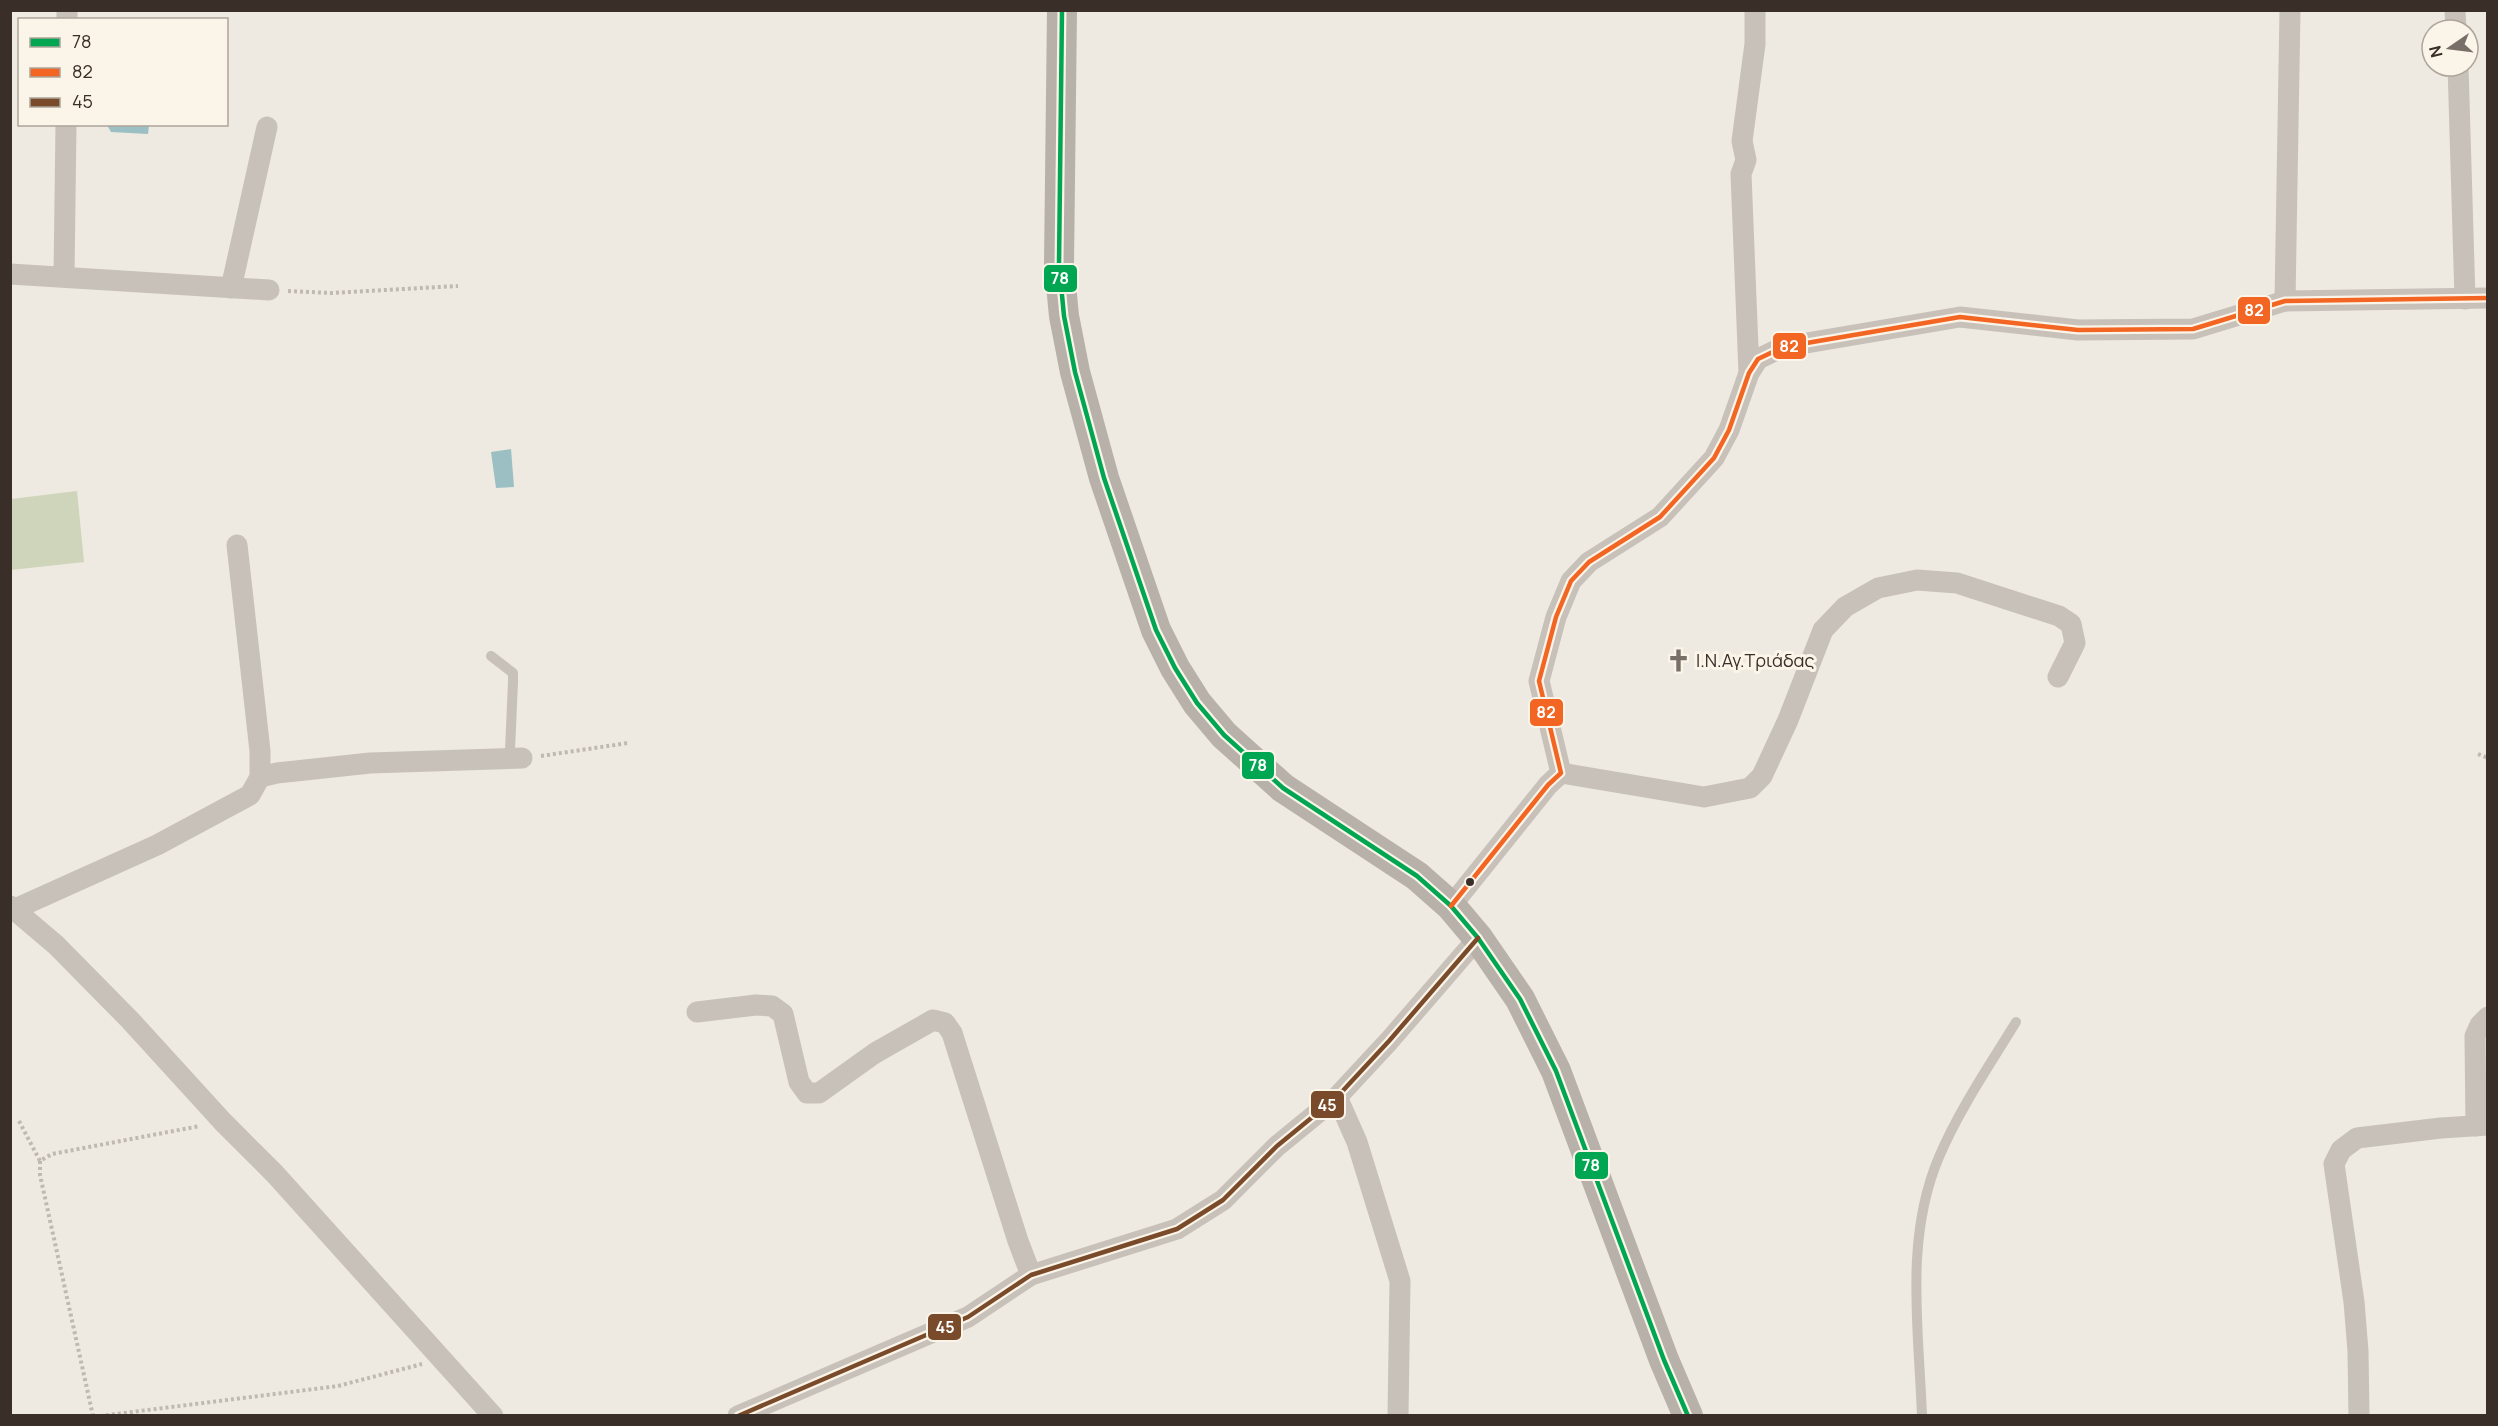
<svg xmlns="http://www.w3.org/2000/svg" width="2498" height="1426" font-family="Manrope,sans-serif">
<rect width="100%" height="100%" fill="#eee9e1"/>
<!-- green -->
<path fill="#ced5ba" d="M 77,491 L 84,562 L 11,570 L 11,499 Z"/>
<!-- water -->
<g fill="#9bbfc2">
<path d="M 107,125 L 149,125 L 148,134 L 111,132 Z"/>
<path d="M 511,449 L 514,487 L 496,488 L 491,452 Z"/>
</g>
<g fill="none" stroke-linecap="round" stroke-linejoin="round">
<!-- path -->
<g stroke="#c0b9b2" stroke-width="4" stroke-dasharray="3 3" stroke-linecap="butt">
<path d="M 288,291 L 331,293 L 458,286"/>
<path d="M 2478,754 L 2488,758"/>
<path d="M 541,756 L 628,743"/>
<path d="M 19,1121 L 40,1161 L 52,1154 L 200,1126"/>
<path d="M 40,1161 L 40,1175 L 93,1416"/>
<path d="M 100,1416 L 338,1386 L 422,1364"/>
</g>
<!-- lane -->
<g stroke="#c7c1ba" stroke-width="10">
<path d="M 491,656 L 513,673 L 513,682 L 510,750 L 501,759"/>
<path d="M 1922,1416 C 1919,1330 1904,1239 1939,1157 C 1959,1110 1989,1066 2016,1022"/>
</g>
<!-- street -->
<g stroke="#c7c1ba" stroke-width="21">
<path d="M 2455,10 L 2456,30"/>
<path d="M 67,20 L 67,10"/>
<path d="M 2458,66 L 2465,299"/>
<path d="M 10,274 L 269,290"/>
<path d="M 64,276 L 66,124"/>
<path d="M 231,288 L 267,127"/>
<path d="M 2285,301 L 2290,10"/>
<path d="M 1749,373 L 1741,174 L 1746,160 L 1742,141 L 1755,44 L 1755,10"/>
<path d="M 1561,773 L 1704,797 L 1750,788 L 1762,776 L 1788,720 L 1823,630 L 1845,607 L 1878,588 L 1917,580 L 1957,583 L 2059,616 L 2071,624 L 2075,643 L 2058,677"/>
<path d="M 260,777 L 277,773 L 370,763 L 522,758"/>
<path d="M 10,906 L 56,945 L 129,1019 L 223,1122 L 275,1174 L 493,1416"/>
<path d="M 1451,906 L 1548,785 L 1561,773 L 1539,681 L 1556,617 L 1571,581 L 1589,562 L 1660,517 L 1714,458 L 1729,430 L 1749,373 L 1758,359 L 1783,347 L 1960,317 L 2078,330 L 2193,329 L 2285,301 L 2488,298"/>
<path d="M 15,909 L 157,845 L 250,795 L 260,777 L 260,751 L 237,545"/>
<path d="M 697,1012 L 756,1005 L 772,1006 L 783,1014 L 799,1082 L 807,1093 L 819,1093 L 875,1053 L 933,1020 L 945,1023 L 952,1033 L 1018,1241 L 1031,1275"/>
<path d="M 1337,1097 L 1357,1142 L 1400,1281 L 1398,1416"/>
<path d="M 2476,1126 L 2475,1036 L 2480,1025 L 2488,1017"/>
<path d="M 738,1416 L 968,1317 L 1031,1275 L 1177,1229 L 1223,1200 L 1277,1146 L 1337,1097 L 1389,1041 L 1478,938"/>
<path d="M 2359,1416 L 2358,1351 L 2354,1302 L 2334,1164 L 2341,1150 L 2357,1138 L 2441,1128 L 2488,1125"/>
</g>
<!-- secondary -->
<path stroke="#b8b1aa" stroke-width="30" d="M 1062,10 L 1059,264 L 1064,316 L 1075,372 L 1104,478 L 1156,630 L 1175,668 L 1197,703 L 1224,735 L 1283,788 L 1417,876 L 1451,906 L 1478,938 L 1520,999 L 1556,1071 L 1664,1360 L 1688,1416"/>
<defs>
<path id="bus-1" d="M 1062,10 L 1059,264 L 1064,316 L 1075,372 L 1104,478 L 1156,630 L 1175,668 L 1197,703 L 1224,735 L 1283,788 L 1417,876 L 1451,906 L 1478,938 L 1520,999 L 1556,1071 L 1664,1360 L 1688,1416"/>
<path id="bus-2" d="M 1451,906 L 1548,785 L 1561,773 L 1539,681 L 1556,617 L 1571,581 L 1589,562 L 1660,517 L 1714,458 L 1729,430 L 1749,373 L 1758,359 L 1783,347 L 1960,317 L 2078,330 L 2193,329 L 2285,301 L 2488,298"/>
<path id="bus-3" d="M 738,1416 L 968,1317 L 1031,1275 L 1177,1229 L 1223,1200 L 1277,1146 L 1337,1097 L 1389,1041 L 1478,938"/>
</defs>
<!-- bus-1 casing -->
<use href="#bus-1" stroke="#fbf4e8" stroke-width="9"/>
<!-- bus-2 casing -->
<use href="#bus-2" stroke="#fbf4e8" stroke-width="9"/>
<!-- bus-3 casing -->
<use href="#bus-3" stroke="#fbf4e8" stroke-width="9"/>
<!-- bus-1 -->
<use href="#bus-1" stroke="#00a651" stroke-width="4.5"/>
<!-- bus-2 -->
<use href="#bus-2" stroke="#f26522" stroke-width="4.5"/>
<!-- bus-3 -->
<use href="#bus-3" stroke="#7a4b2a" stroke-width="4.5"/>
</g>
<!-- icons -->
<defs>
<symbol id="church-bare" viewBox="-9 -9 18 18"><path d="M-1.2-6h2.4v3.5h3.3v2.4h-3.3V6h-2.4V-.1h-3.3v-2.4h3.3Z" fill="#786f69" stroke="#fbf4e8" stroke-width="2.5" paint-order="stroke"/></symbol>
</defs>
<g fill-rule="evenodd">
<use href="#church-bare" x="1662" y="644" width="33" height="33"/>
</g>
<!-- markers -->
<circle fill="#392e28" stroke="#fbf4e8" stroke-width="2" cx="1470" cy="882" r="5"/>
<g text-anchor="middle" stroke-width="6" stroke-linejoin="round" paint-order="stroke">
<!-- poi labels -->
<g font-size="18" fill="#392e28" stroke="#fbf4e8" text-anchor="start">
<text x="1696" y="667">Ι.Ν.Αγ.Τριάδας</text>
</g>
</g>
<g stroke="#fbf4e8" stroke-width="2">
<rect x="1043" y="264" width="35" height="29" rx="6" fill="#00a651"/>
<rect x="2237" y="296" width="34" height="29" rx="6" fill="#f26522"/>
<rect x="1772" y="332" width="35" height="28" rx="6" fill="#f26522"/>
<rect x="1529" y="698" width="35" height="29" rx="6" fill="#f26522"/>
<rect x="1241" y="751" width="34" height="29" rx="6" fill="#00a651"/>
<rect x="1310" y="1090" width="35" height="29" rx="6" fill="#7a4b2a"/>
<rect x="1574" y="1151" width="35" height="29" rx="6" fill="#00a651"/>
<rect x="927" y="1313" width="35" height="28" rx="6" fill="#7a4b2a"/>
</g>
<g font-size="16" text-anchor="middle" font-weight="bold" fill="#fff">
<text x="1060" y="284">78</text>
<text x="2254" y="316">82</text>
<text x="1789" y="352">82</text>
<text x="1546" y="718">82</text>
<text x="1258" y="771">78</text>
<text x="1327" y="1111">45</text>
<text x="1591" y="1171">78</text>
<text x="945" y="1333">45</text>
</g>
<!-- border -->
<rect width="2498" height="1426" fill="none" stroke="#392e28" stroke-width="24"/>
<!-- legend -->
<rect x="18" y="18" width="210" height="108" fill="#fbf4e8" stroke="#ada59b" stroke-width="1.5"/>
<rect x="30" y="38" width="30" height="9" fill="#00a651" stroke="#ada59b" stroke-width="1.5"/>
<text x="72" y="48" font-size="18" fill="#392e28">78</text>
<rect x="30" y="68" width="30" height="9" fill="#f26522" stroke="#ada59b" stroke-width="1.5"/>
<text x="72" y="78" font-size="18" fill="#392e28">82</text>
<rect x="30" y="98" width="30" height="9" fill="#7a4b2a" stroke="#ada59b" stroke-width="1.5"/>
<text x="72" y="108" font-size="18" fill="#392e28">45</text>
<!-- north arrow -->
<g transform="translate(2450 48) rotate(256)"><circle r="28" fill="#fbf4e8" stroke="#ada59b" stroke-width="1.5"/>
<path d="M0-4.5L10 22L0 15L-10 22Z" fill="#786f69"/>
<text y="-9" font-size="16" font-weight="bold" text-anchor="middle" fill="#392e28">N</text>
</g>
</svg>
